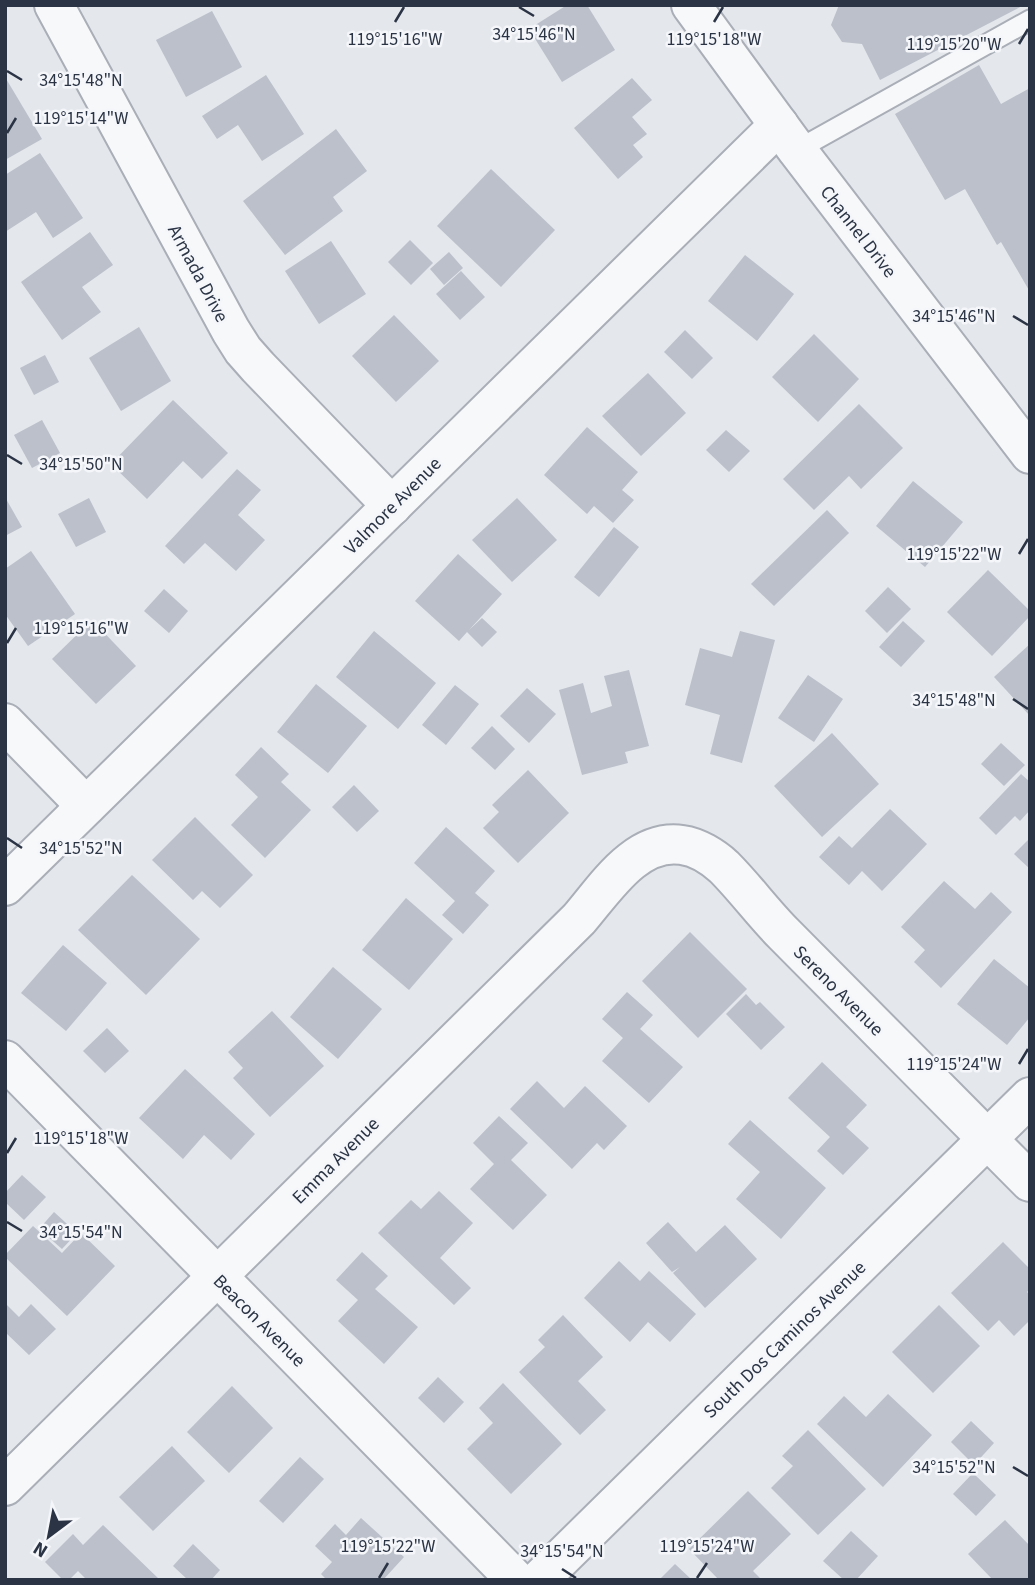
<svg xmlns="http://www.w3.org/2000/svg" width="1035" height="1585" font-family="'Source Sans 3',sans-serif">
<rect width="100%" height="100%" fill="#e4e7ec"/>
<!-- building -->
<g fill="#bbc0ca">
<path d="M 567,5 L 587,5 L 615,50 L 562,82 L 529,29 Z"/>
<path d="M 839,5 L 1024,5 L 880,80 L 862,44 L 842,42 L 831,25 Z"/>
<path d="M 212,11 L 242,67 L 186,97 L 156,40 Z"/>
<path d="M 979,65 L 1001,104 L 1030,88 L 1030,292 L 1001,242 L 997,245 L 965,189 L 945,200 L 895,114 Z"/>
<path d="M 266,75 L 304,134 L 262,161 L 238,125 L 217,139 L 202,116 Z"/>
<path d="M 5,77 L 42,139 L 5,160 Z"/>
<path d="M 632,78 L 652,100 L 632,117 L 647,134 L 633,145 L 643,157 L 618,179 L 574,128 Z"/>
<path d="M 336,129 L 367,171 L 333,197 L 343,211 L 285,255 L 243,201 Z"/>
<path d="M 40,153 L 83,218 L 53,238 L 36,212 L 5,232 L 5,175 Z"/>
<path d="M 491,169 L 555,230 L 501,287 L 437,226 Z"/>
<path d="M 90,232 L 113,265 L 82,287 L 101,312 L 62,340 L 21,282 Z"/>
<path d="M 410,240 L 433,263 L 411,285 L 388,262 Z"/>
<path d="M 331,241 L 366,294 L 319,324 L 285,271 Z"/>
<path d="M 449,252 L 463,268 L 444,285 L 430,269 Z"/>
<path d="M 745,255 L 794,294 L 757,341 L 708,301 Z"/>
<path d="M 461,271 L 485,297 L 460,320 L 436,294 Z"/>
<path d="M 394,315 L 439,361 L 396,402 L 352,356 Z"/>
<path d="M 139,327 L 171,381 L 121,411 L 89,358 Z"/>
<path d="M 685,330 L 713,358 L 692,379 L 664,352 Z"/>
<path d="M 814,334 L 859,379 L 818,422 L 772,377 Z"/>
<path d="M 45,355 L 59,382 L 34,395 L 20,368 Z"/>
<path d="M 648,373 L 686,413 L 641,456 L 602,416 Z"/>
<path d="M 173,400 L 228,453 L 202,479 L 183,461 L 147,499 L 111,464 Z"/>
<path d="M 859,404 L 903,448 L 861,489 L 849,476 L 814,510 L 783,479 Z"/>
<path d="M 42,420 L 60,453 L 32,468 L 14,435 Z"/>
<path d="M 587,427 L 638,472 L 622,490 L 634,500 L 613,523 L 594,506 L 587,514 L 544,475 Z"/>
<path d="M 726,430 L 750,451 L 729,472 L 706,450 Z"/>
<path d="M 237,469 L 261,490 L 238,515 L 265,540 L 236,571 L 205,543 L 184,564 L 165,546 Z"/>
<path d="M 913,481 L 963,522 L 925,567 L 876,526 Z"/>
<path d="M 5,497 L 22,527 L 5,536 Z"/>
<path d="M 89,498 L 106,532 L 76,547 L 58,514 Z"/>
<path d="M 517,498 L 557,540 L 512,582 L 472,540 Z"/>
<path d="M 827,510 L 849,533 L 774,606 L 751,584 Z"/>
<path d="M 614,527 L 639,547 L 599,597 L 574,577 Z"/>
<path d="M 31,551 L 75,614 L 28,646 L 5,614 L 5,569 Z"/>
<path d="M 458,554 L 502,594 L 469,630 L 482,618 L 497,632 L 482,647 L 467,632 L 459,641 L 415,601 Z"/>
<path d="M 988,570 L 1030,611 L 1030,616 L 992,656 L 947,612 Z"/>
<path d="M 888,587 L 911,609 L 887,633 L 865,611 Z"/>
<path d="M 164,589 L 188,611 L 169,633 L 144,611 Z"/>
<path d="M 92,620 L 136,666 L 96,704 L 52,659 Z"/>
<path d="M 903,621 L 925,641 L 901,667 L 879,647 Z"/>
<path d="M 374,631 L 436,683 L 398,729 L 336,677 Z"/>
<path d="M 740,631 L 775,640 L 742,763 L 710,754 L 720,715 L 685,705 L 700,648 L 732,657 Z"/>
<path d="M 1030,644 L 1030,716 L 994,677 Z"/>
<path d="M 629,670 L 649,746 L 625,752 L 628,763 L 582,775 L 559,690 L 583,683 L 591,713 L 612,706 L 604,676 Z"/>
<path d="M 808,675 L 843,699 L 814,742 L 778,718 Z"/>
<path d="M 316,684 L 367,726 L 328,773 L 277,732 Z"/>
<path d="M 455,685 L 479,704 L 446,745 L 422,725 Z"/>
<path d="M 527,688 L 556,714 L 529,743 L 500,716 Z"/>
<path d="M 492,726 L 515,749 L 495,770 L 471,748 Z"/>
<path d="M 832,733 L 879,784 L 822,837 L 774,786 Z"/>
<path d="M 1001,743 L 1025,765 L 1004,786 L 981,764 Z"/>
<path d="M 261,747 L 289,774 L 281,782 L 311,810 L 265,858 L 231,825 L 258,797 L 235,775 Z"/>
<path d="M 528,770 L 569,813 L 518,863 L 483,828 L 499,812 L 492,805 Z"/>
<path d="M 1021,774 L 1030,782 L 1030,810 L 1020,821 L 1015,816 L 996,835 L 979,818 Z"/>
<path d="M 354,785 L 379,811 L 357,832 L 332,807 Z"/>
<path d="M 890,809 L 927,844 L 882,891 L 862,871 L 849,885 L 819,857 L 839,836 L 852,848 Z"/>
<path d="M 195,817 L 253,875 L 220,908 L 202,891 L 193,900 L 152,860 Z"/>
<path d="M 446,827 L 495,871 L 475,893 L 489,905 L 463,934 L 442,915 L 455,901 L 414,863 Z"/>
<path d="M 1030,838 L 1030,869 L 1014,854 Z"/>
<path d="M 132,875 L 200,939 L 146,995 L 78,930 Z"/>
<path d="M 944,881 L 975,909 L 991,892 L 1012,912 L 941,988 L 914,962 L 925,950 L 901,927 Z"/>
<path d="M 406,898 L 453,939 L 409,990 L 362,950 Z"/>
<path d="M 690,932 L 747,989 L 698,1038 L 642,981 Z"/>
<path d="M 63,945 L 107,983 L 66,1031 L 21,993 Z"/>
<path d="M 994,959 L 1030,988 L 1030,1017 L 1007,1045 L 957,1004 Z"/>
<path d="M 333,967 L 382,1009 L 338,1059 L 290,1017 Z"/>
<path d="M 627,992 L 653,1015 L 640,1029 L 683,1067 L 649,1103 L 602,1061 L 623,1038 L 602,1019 Z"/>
<path d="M 746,994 L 756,1005 L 760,1002 L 785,1027 L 761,1050 L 726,1014 Z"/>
<path d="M 272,1011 L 324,1066 L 270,1117 L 233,1078 L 243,1068 L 228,1052 Z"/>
<path d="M 107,1028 L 129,1051 L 105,1073 L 83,1051 Z"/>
<path d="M 822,1062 L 867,1105 L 846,1127 L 869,1148 L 843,1175 L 817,1151 L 830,1137 L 788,1098 Z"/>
<path d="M 185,1069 L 255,1134 L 231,1160 L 204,1135 L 183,1159 L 139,1118 Z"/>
<path d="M 537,1081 L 564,1108 L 585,1086 L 627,1126 L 604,1150 L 597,1143 L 572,1169 L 510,1109 Z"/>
<path d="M 499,1116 L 528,1143 L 511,1160 L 547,1195 L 513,1230 L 470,1189 L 494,1164 L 473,1143 Z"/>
<path d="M 750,1120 L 826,1188 L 781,1239 L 736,1199 L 760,1172 L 728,1144 Z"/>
<path d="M 22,1175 L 46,1197 L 24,1220 L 5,1202 L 5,1193 Z"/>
<path d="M 439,1191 L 473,1223 L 440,1258 L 471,1288 L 454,1305 L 378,1233 L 411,1200 L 421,1209 Z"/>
<path d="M 54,1212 L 77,1233 L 62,1249 L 39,1229 Z"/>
<path d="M 668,1222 L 696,1252 L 725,1225 L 757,1259 L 705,1308 L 673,1273 L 680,1267 L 672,1272 L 646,1243 Z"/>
<path d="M 33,1226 L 62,1253 L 81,1233 L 115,1266 L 67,1316 L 5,1257 L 5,1255 Z"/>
<path d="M 1003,1242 L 1030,1269 L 1030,1289 L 1027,1292 L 1030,1295 L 1030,1320 L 1014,1336 L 999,1320 L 988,1331 L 951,1293 Z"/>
<path d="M 362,1252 L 388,1276 L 375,1289 L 418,1327 L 384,1364 L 338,1321 L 358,1300 L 336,1280 Z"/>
<path d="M 619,1261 L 640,1281 L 649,1271 L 696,1314 L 670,1342 L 648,1322 L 630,1342 L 584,1298 Z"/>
<path d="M 5,1303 L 19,1317 L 31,1304 L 56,1329 L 29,1355 L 5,1332 Z"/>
<path d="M 939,1305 L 980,1346 L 933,1393 L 892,1352 Z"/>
<path d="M 563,1315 L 603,1357 L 578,1381 L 606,1410 L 580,1435 L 519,1372 L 545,1347 L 538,1340 Z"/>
<path d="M 438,1377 L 464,1402 L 444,1423 L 418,1398 Z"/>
<path d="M 503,1383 L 562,1444 L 511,1494 L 467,1449 L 493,1423 L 479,1408 Z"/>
<path d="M 232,1386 L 273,1428 L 229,1473 L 187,1432 Z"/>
<path d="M 888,1394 L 932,1435 L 883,1487 L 817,1424 L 844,1396 L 866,1417 Z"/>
<path d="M 971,1421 L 994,1443 L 974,1465 L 951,1442 Z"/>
<path d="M 808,1430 L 866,1489 L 818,1535 L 771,1488 L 793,1466 L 782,1456 Z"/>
<path d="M 172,1446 L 205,1481 L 153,1531 L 119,1497 Z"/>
<path d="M 300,1457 L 324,1479 L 283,1523 L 259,1501 Z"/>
<path d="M 973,1473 L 996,1495 L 976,1516 L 953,1494 Z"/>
<path d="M 748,1491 L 791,1534 L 753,1571 L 762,1580 L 719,1580 L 689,1549 Z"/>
<path d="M 361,1518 L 404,1557 L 383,1580 L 327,1580 L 321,1574 L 332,1562 L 315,1546 L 335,1524 L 346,1535 Z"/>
<path d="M 1005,1520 L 1030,1546 L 1030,1580 L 993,1580 L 968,1554 Z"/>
<path d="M 103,1525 L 160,1580 L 87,1580 L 78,1571 L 69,1580 L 63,1580 L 45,1562 L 73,1534 L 83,1545 Z"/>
<path d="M 851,1531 L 878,1556 L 856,1580 L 844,1580 L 823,1561 Z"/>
<path d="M 193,1544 L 220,1570 L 211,1580 L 188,1580 L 173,1566 Z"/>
<path d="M 675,1564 L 692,1580 L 659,1580 Z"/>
</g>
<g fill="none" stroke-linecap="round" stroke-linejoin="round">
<defs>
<path id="service" d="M 797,150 L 1030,20"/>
<g id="minor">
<path d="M 54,5 L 231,331 L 243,350 L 258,367 L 392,506"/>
<path d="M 691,5 L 797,150 L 1030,454"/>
<path d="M 5,723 L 86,806"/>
<path d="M 5,886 L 779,125"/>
<path d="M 5,1060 L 516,1580"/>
<path d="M 5,1486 L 579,919 C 605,889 636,838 682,845 C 697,847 713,857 724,867 C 745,888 763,913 784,934 C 866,1017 948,1099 1030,1182"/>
<path d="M 539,1580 L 1030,1097"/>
</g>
</defs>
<!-- service casing -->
<use href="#service" stroke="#a9aeb7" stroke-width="23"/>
<!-- minor casing -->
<use href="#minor" stroke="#a9aeb7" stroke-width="42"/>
<!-- service -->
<use href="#service" stroke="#f7f8fa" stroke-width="19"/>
<!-- minor -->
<use href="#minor" stroke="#f7f8fa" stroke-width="38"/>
</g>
<!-- ticks -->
<path fill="none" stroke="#2b3445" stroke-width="2.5" d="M 519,7 L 534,16M 395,22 L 404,7M 714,22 L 723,7M 1019,44 L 1028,29M 7,71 L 22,80M 7,133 L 16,118M 1013,316 L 1028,325M 7,455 L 22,464M 1019,554 L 1028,539M 7,643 L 16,628M 1013,699 L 1028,709M 7,838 L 22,848M 1019,1064 L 1028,1049M 7,1153 L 16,1138M 7,1222 L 22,1231M 1013,1467 L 1028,1476M 562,1569 L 576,1578M 379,1578 L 388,1563M 697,1578 L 707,1563"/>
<g text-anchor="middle" stroke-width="5" stroke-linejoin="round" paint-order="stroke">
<!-- street labels -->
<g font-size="19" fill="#2b3445" stroke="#f4f6f9">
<text transform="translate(859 231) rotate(52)" y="7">Channel Drive</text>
<text transform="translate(199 273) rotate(62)" y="7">Armada Drive</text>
<text transform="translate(392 505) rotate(-45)" y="7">Valmore Avenue</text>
<text transform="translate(839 990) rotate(45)" y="7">Sereno Avenue</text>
<text transform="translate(335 1160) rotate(-45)" y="7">Emma Avenue</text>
<text transform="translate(260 1320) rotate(45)" y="7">Beacon Avenue</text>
<text transform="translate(784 1339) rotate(-44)" y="7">South Dos Caminos Avenue</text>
</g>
</g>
<g font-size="18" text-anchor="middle" fill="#2b3445" stroke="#f4f6f9" stroke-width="5" stroke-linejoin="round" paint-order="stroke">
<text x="534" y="40">34°15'46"N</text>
<text x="395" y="45">119°15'16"W</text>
<text x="714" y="45">119°15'18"W</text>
<text x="954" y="50">119°15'20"W</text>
<text x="81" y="86">34°15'48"N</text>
<text x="81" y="124">119°15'14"W</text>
<text x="954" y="322">34°15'46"N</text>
<text x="81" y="470">34°15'50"N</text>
<text x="954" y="560">119°15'22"W</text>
<text x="81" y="634">119°15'16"W</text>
<text x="954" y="706">34°15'48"N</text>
<text x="81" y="854">34°15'52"N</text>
<text x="954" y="1070">119°15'24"W</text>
<text x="81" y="1144">119°15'18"W</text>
<text x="81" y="1238">34°15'54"N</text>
<text x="954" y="1473">34°15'52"N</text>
<text x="388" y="1552">119°15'22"W</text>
<text x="707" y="1552">119°15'24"W</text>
<text x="562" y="1557">34°15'54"N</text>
</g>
<!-- border -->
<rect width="1035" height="1585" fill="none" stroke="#2b3445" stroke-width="14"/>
<!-- north arrow -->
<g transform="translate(49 1536) rotate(212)" stroke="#f4f6f9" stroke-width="5" paint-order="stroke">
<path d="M0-5L12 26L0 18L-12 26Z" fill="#2b3445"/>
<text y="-10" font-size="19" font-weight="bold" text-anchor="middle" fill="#2b3445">N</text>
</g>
</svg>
